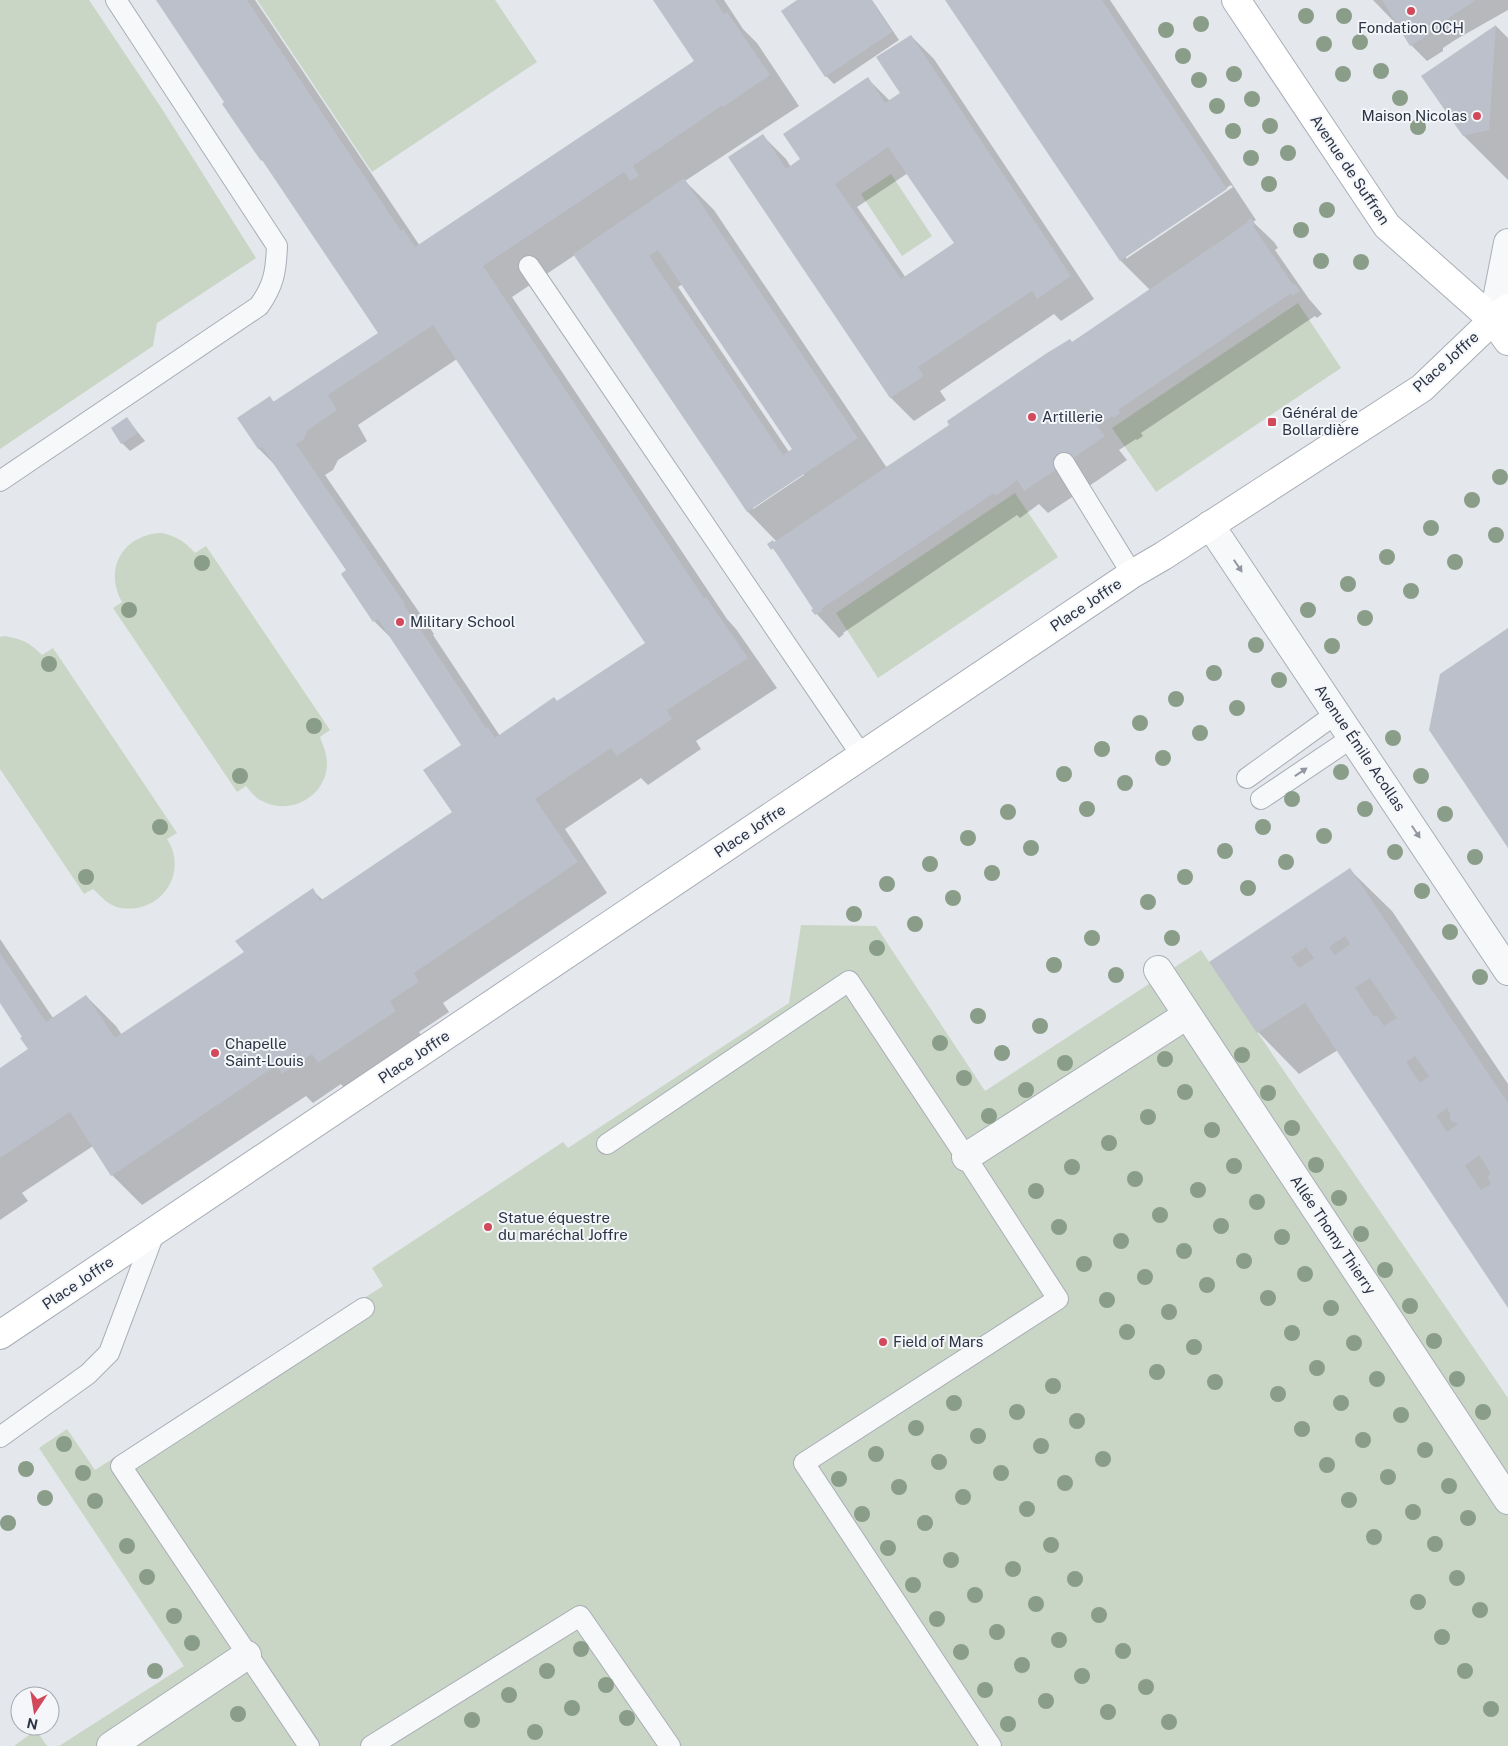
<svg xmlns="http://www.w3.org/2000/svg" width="1508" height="1746" font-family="'Public Sans',sans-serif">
<rect width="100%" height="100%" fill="#e4e7ec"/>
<!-- green -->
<g fill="#c9d6c5">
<path d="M 0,0 L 89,0 L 162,109 L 256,258 L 157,323 L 153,346 L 0,449 Z"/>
<path d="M 257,0 L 495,0 L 537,62 L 372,172 Z"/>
<path d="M 891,174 L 932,236 L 902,256 L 861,194 Z"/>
<path d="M 1298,303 L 1341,368 L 1156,492 L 1112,428 Z"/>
<path d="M 1015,493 L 1058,557 L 878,678 L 836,613 Z"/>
<path d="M 162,533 C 178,537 184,541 195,553 L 206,546 L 330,730 L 320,737 C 323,746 327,754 327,763 C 327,797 289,817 260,800 C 255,797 250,791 246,786 L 237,792 L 113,608 L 122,602 C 103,568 124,534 162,533 Z"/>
<path d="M 4,636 C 22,639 29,642 42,655 L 53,648 L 177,833 L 167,839 C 185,866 170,902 137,908 C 130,909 121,909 114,906 C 105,902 100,895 93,889 L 84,894 L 0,769 L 0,637 Z"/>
<path d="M 801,925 L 876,926 L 985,1091 L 1201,950 L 1508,1398 L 1508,1746 L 59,1746 L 184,1666 L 39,1448 L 67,1429 L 95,1470 L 383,1286 L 372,1268 L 563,1142 L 568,1148 L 789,1003 Z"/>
<path d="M 36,1730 L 47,1746 L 14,1746 Z"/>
</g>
<!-- shadow -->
<g fill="#0003" fill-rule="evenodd">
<path d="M 158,0 L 255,0 L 420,246 L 696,62 L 655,0 L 724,0 L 743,29 L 757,43 L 799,106 L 685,181 L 714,210 L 887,468 L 1150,290 L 1121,261 L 947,0 L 1110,0 L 1256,220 L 1253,222 L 1274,242 L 1278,248 L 1275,250 L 1309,299 L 1322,314 L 1317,318 L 1315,316 L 1141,433 L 1143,436 L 1137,440 L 1136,439 L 1119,450 L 1127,460 L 1098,480 L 1048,513 L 1039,504 L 1020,518 L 1017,515 L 843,633 L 844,634 L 839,638 L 813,610 L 815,609 L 781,558 L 769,544 L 777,542 L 748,512 L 575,255 L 512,297 L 727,619 L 736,629 L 777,688 L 696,741 L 701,749 L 648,785 L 641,778 L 565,829 L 607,893 L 443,1003 L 449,1012 L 419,1032 L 425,1041 L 349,1093 L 341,1084 L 313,1103 L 306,1096 L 142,1205 L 112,1175 L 93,1146 L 22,1193 L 28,1201 L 0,1220 L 0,1070 L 30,1050 L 24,1038 L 0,1001 L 0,939 L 53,1018 L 86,996 L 116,1026 L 122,1035 L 245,952 L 312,890 L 323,900 L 454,813 L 462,745 L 393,640 L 374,621 L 342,574 L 347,571 L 276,466 L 259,449 L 239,418 L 270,398 L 274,402 L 379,334 L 269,167 L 262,160 L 226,102 ZM 1231,185 L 1233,187 L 1126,259 L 1126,256 ZM 683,284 L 793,449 L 789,452 L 678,287 ZM 457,359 L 646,643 L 558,703 L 500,736 L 433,635 L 434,634 L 325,475 L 333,470 L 338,460 L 367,441 L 358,425 ZM 803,473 L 804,475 L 753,509 L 752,507 Z"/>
<path d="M 799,0 L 872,0 L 899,40 L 834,84 L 826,76 Z"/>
<path d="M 1373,0 L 1508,0 L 1508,10 L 1455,40 L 1443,48 L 1443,51 L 1427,61 L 1411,45 L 1401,29 Z"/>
<path d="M 1496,26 L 1508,38 L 1508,180 L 1464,136 L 1423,76 Z"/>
<path d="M 911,36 L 934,59 L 1094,299 L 1061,321 L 1054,314 L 940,391 L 946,400 L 914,421 L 891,398 L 763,136 L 786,159 L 791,167 L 802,160 L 868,79 L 890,101 L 901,93 ZM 908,173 L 956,243 L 906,278 L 857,207 Z"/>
<path d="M 127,419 L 145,441 L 130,451 L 122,443 L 112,429 Z"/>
<path d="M 1350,870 L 1392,911 L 1508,1084 L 1508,1306 L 1338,1050 L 1299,1074 L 1258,1032 L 1211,963 Z"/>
</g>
<!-- building -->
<g fill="#bbc0ca" fill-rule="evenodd">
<path d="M 156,0 L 247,0 L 401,231 L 403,229 L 415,247 L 694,61 L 653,0 L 715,0 L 724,14 L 727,12 L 770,75 L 723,107 L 723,105 L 633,166 L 639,176 L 630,181 L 624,172 L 483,266 L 704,598 L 706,597 L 748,658 L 667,710 L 672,719 L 617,756 L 611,748 L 535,799 L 578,862 L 414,973 L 419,982 L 390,1001 L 396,1011 L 318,1063 L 312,1054 L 282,1074 L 277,1065 L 111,1176 L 70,1112 L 0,1158 L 0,1068 L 28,1049 L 20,1038 L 22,1037 L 0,1003 L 0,953 L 46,1022 L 86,995 L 115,1038 L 244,952 L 235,941 L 313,888 L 320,901 L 452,812 L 423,770 L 461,745 L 378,619 L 373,622 L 341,574 L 346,570 L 262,447 L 258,449 L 237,418 L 270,396 L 273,402 L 378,333 L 262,160 L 261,161 L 222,104 L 224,102 ZM 433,325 L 645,643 L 557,701 L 554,697 L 495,738 L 488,727 L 486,728 L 404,605 L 405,604 L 296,444 L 303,440 L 308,430 L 337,410 L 328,395 Z"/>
<path d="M 797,0 L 871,0 L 892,32 L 825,77 L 781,11 Z"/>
<path d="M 945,0 L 1102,0 L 1227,189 L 1120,261 Z"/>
<path d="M 1382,0 L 1476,0 L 1428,32 L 1428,35 L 1410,46 Z"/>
<path d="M 1496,25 L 1489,130 L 1463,136 L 1421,76 Z"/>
<path d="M 911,35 L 1071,276 L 1037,299 L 1032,291 L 918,367 L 924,376 L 890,398 L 728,157 L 763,134 L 786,169 L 800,159 L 783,134 L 868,77 L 885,103 L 900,93 L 876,57 ZM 888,147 L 954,243 L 901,279 L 835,184 Z"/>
<path d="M 684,178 L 858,438 L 747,512 L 573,254 ZM 658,250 L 792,449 L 783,455 L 649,256 Z"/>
<path d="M 1251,218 L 1256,225 L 1253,226 L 1293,285 L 1295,284 L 1300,291 L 1292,296 L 1291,293 L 1118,410 L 1121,413 L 1113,418 L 1112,416 L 1097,426 L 1105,436 L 1075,457 L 1024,491 L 1017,480 L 996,496 L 994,493 L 821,609 L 822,611 L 815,615 L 811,610 L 813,609 L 773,548 L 771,550 L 767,544 L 773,540 L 774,542 L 949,425 L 947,421 L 1047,353 L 1070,339 L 1072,342 L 1247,223 L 1248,220 Z"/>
<path d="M 127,417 L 138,433 L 121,444 L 111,428 Z"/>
<path d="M 1508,628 L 1508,848 L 1429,730 L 1440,674 Z"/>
<path d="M 1350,868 L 1508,1103 L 1508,1308 L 1305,1003 L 1257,1033 L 1209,962 ZM 1345,936 L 1350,944 L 1335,955 L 1329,947 ZM 1306,947 L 1314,958 L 1299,968 L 1291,957 ZM 1370,978 L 1397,1018 L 1384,1026 L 1377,1015 L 1374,1017 L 1355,988 ZM 1415,1056 L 1429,1076 L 1420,1083 L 1406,1062 ZM 1447,1108 L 1450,1114 L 1450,1120 L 1458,1124 L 1447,1132 L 1436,1116 ZM 1479,1155 L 1491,1174 L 1487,1177 L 1491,1184 L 1481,1190 L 1465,1166 Z"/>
</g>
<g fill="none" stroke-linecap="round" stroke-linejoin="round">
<defs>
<g id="lane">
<path d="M 529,266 L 862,756"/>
<path d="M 1064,463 L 1132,574"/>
<path d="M 0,481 L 259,306 C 274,285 276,271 277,246 L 116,0"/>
<path d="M 1247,778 L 1337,713"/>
<path d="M 1261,799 L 1353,737"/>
<path d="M 607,1144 L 849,981 L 966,1157 L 1058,1299 L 804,1463 L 991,1746"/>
<path d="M 0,1437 L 88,1374 L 109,1353 L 155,1231"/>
<path d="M 309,1746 L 121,1466 L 364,1308"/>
<path d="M 371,1746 L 580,1616 L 670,1746"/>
</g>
<g id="street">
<path d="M 1493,320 L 1508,243"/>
<path d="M 1210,525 L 1508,971"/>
<path d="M 1158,970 L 1508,1500"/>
<path d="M 966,1157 L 1187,1015"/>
<path d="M 111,1746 L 247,1655"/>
</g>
<g id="secondary">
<path d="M 1236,0 L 1387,226 L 1493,320 L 1508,341"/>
<path d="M 0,1335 L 1132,574 L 1163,556 L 1422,388 L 1493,320 L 1508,308"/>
</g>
</defs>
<!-- lane casing -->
<use href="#lane" stroke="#a9aeb7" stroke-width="22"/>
<!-- street casing -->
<use href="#street" stroke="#a9aeb7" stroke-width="30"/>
<!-- secondary casing -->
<use href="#secondary" stroke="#a9aeb7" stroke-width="30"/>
<!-- lane -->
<use href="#lane" stroke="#f7f8fa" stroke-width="20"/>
<!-- street -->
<use href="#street" stroke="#f7f8fa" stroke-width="28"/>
<!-- secondary -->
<use href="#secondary" stroke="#fff" stroke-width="28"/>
</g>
<!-- trees -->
<g fill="#899d89">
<circle cx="1306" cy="16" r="8"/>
<circle cx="1344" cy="16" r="8"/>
<circle cx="1201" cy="24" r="8"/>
<circle cx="1166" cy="30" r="8"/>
<circle cx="1360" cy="42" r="8"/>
<circle cx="1324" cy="44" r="8"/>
<circle cx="1183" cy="56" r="8"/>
<circle cx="1381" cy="71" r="8"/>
<circle cx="1234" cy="74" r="8"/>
<circle cx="1343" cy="74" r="8"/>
<circle cx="1199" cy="80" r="8"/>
<circle cx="1400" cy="98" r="8"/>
<circle cx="1252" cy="99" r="8"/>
<circle cx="1217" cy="106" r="8"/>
<circle cx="1270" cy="126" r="8"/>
<circle cx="1418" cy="127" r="8"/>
<circle cx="1233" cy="131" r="8"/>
<circle cx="1288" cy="153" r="8"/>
<circle cx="1251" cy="158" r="8"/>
<circle cx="1269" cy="184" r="8"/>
<circle cx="1327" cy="210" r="8"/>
<circle cx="1301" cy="230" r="8"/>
<circle cx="1321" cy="261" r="8"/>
<circle cx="1361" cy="262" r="8"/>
<circle cx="1500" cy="477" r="8"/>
<circle cx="1472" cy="500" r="8"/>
<circle cx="1431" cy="528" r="8"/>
<circle cx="1496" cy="535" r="8"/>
<circle cx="1387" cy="557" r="8"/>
<circle cx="1455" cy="562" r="8"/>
<circle cx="202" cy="563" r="8"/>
<circle cx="1348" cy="584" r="8"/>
<circle cx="1411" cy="591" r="8"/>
<circle cx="129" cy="610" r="8"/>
<circle cx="1308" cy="610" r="8"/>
<circle cx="1365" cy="618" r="8"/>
<circle cx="1256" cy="645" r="8"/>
<circle cx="1332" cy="646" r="8"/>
<circle cx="49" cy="664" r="8"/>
<circle cx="1214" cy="673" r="8"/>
<circle cx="1279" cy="680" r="8"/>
<circle cx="1176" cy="699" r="8"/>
<circle cx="1237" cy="708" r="8"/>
<circle cx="1140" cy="723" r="8"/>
<circle cx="314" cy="726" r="8"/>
<circle cx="1200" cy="733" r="8"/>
<circle cx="1393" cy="738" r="8"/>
<circle cx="1102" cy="749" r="8"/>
<circle cx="1163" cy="758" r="8"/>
<circle cx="1341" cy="772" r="8"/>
<circle cx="1064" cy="774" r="8"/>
<circle cx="240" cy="776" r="8"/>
<circle cx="1421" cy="776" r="8"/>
<circle cx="1125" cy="783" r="8"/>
<circle cx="1292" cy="799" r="8"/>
<circle cx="1087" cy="809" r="8"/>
<circle cx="1365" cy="809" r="8"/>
<circle cx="1008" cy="812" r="8"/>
<circle cx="1445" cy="814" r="8"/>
<circle cx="160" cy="827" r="8"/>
<circle cx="1263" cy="827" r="8"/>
<circle cx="1324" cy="836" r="8"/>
<circle cx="968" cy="838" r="8"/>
<circle cx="1031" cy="848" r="8"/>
<circle cx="1225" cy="851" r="8"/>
<circle cx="1395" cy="852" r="8"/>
<circle cx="1475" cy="857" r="8"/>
<circle cx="1286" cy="862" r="8"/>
<circle cx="930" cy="864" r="8"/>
<circle cx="992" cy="873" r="8"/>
<circle cx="86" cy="877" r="8"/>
<circle cx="1185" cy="877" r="8"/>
<circle cx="887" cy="884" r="8"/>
<circle cx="1248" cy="888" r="8"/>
<circle cx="1422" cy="891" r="8"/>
<circle cx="953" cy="898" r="8"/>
<circle cx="1148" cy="902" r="8"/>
<circle cx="854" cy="914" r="8"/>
<circle cx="915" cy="924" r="8"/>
<circle cx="1450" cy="932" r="8"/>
<circle cx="1092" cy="938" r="8"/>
<circle cx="1172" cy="938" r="8"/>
<circle cx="877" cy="948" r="8"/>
<circle cx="1054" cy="965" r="8"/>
<circle cx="1116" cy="975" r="8"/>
<circle cx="1480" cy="977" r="8"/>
<circle cx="978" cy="1016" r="8"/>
<circle cx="1040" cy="1026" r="8"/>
<circle cx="940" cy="1043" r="8"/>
<circle cx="1002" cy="1053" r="8"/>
<circle cx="1242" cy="1055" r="8"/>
<circle cx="1165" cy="1059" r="8"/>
<circle cx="1065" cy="1063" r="8"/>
<circle cx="964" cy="1078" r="8"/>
<circle cx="1026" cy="1090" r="8"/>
<circle cx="1185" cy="1092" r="8"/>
<circle cx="1268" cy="1093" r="8"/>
<circle cx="989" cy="1116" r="8"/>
<circle cx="1148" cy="1117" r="8"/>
<circle cx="1292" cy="1128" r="8"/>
<circle cx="1212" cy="1130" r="8"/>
<circle cx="1109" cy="1143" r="8"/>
<circle cx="1316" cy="1165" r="8"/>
<circle cx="1234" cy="1166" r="8"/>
<circle cx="1072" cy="1167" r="8"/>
<circle cx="1135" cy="1179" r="8"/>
<circle cx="1198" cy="1190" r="8"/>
<circle cx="1036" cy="1191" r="8"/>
<circle cx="1339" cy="1198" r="8"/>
<circle cx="1257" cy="1202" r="8"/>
<circle cx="1160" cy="1215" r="8"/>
<circle cx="1221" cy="1226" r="8"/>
<circle cx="1059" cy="1227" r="8"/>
<circle cx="1361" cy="1234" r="8"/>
<circle cx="1282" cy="1237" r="8"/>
<circle cx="1121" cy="1241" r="8"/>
<circle cx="1184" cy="1251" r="8"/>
<circle cx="1244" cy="1261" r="8"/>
<circle cx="1084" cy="1264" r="8"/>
<circle cx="1385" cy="1270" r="8"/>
<circle cx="1305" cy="1274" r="8"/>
<circle cx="1145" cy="1277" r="8"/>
<circle cx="1207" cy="1285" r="8"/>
<circle cx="1268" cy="1298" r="8"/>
<circle cx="1107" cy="1300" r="8"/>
<circle cx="1410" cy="1306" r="8"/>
<circle cx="1331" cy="1308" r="8"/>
<circle cx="1169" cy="1312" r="8"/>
<circle cx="1127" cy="1332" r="8"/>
<circle cx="1292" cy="1333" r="8"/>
<circle cx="1434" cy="1341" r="8"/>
<circle cx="1354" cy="1343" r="8"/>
<circle cx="1194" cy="1347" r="8"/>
<circle cx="1317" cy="1368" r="8"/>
<circle cx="1157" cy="1372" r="8"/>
<circle cx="1377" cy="1379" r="8"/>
<circle cx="1457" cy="1379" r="8"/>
<circle cx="1215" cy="1382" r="8"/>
<circle cx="1053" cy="1386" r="8"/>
<circle cx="1278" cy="1394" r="8"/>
<circle cx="954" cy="1403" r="8"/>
<circle cx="1341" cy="1403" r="8"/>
<circle cx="1017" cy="1412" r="8"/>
<circle cx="1483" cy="1412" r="8"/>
<circle cx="1401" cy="1415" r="8"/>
<circle cx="1077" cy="1421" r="8"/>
<circle cx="916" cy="1428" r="8"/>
<circle cx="1302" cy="1429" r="8"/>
<circle cx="978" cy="1436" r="8"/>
<circle cx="1363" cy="1440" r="8"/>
<circle cx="64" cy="1444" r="8"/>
<circle cx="1041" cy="1446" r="8"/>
<circle cx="1425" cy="1450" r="8"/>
<circle cx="876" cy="1454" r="8"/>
<circle cx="1103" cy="1459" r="8"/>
<circle cx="939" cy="1462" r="8"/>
<circle cx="1327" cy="1465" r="8"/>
<circle cx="26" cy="1469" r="8"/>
<circle cx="83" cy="1473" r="8"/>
<circle cx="1001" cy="1473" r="8"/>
<circle cx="1388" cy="1477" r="8"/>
<circle cx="839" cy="1479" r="8"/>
<circle cx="1065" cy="1483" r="8"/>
<circle cx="1449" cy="1486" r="8"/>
<circle cx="899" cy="1487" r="8"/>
<circle cx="963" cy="1497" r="8"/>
<circle cx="45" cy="1498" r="8"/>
<circle cx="1349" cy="1500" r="8"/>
<circle cx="95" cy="1501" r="8"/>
<circle cx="1027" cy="1509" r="8"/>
<circle cx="1413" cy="1512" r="8"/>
<circle cx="862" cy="1514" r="8"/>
<circle cx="1468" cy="1518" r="8"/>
<circle cx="8" cy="1523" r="8"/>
<circle cx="925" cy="1523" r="8"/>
<circle cx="1374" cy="1537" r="8"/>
<circle cx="1435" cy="1544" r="8"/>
<circle cx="1051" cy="1545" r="8"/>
<circle cx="127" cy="1546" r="8"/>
<circle cx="888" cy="1548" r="8"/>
<circle cx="951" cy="1560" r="8"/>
<circle cx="1013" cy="1569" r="8"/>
<circle cx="147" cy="1577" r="8"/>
<circle cx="1457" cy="1578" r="8"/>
<circle cx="1075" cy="1579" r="8"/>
<circle cx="913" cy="1585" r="8"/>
<circle cx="975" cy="1595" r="8"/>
<circle cx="1418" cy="1602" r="8"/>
<circle cx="1036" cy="1604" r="8"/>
<circle cx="1480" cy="1610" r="8"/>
<circle cx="1099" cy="1615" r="8"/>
<circle cx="174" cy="1616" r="8"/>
<circle cx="937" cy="1619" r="8"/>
<circle cx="997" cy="1632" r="8"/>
<circle cx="1442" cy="1637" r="8"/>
<circle cx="1059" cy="1640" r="8"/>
<circle cx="192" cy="1643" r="8"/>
<circle cx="581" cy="1649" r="8"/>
<circle cx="1123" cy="1651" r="8"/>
<circle cx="961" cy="1652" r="8"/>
<circle cx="1022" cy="1665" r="8"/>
<circle cx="155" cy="1671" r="8"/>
<circle cx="547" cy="1671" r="8"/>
<circle cx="1465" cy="1671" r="8"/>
<circle cx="1082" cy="1676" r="8"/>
<circle cx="606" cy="1685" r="8"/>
<circle cx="1146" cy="1687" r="8"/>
<circle cx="985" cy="1690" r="8"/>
<circle cx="509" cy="1695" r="8"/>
<circle cx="1046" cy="1701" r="8"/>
<circle cx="572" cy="1708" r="8"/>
<circle cx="1491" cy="1709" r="8"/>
<circle cx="1108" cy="1712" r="8"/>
<circle cx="238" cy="1714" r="8"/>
<circle cx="627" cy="1718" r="8"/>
<circle cx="472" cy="1720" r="8"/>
<circle cx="1169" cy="1722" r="8"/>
<circle cx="1008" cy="1724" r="8"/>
<circle cx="535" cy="1732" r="8"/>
</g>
<!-- one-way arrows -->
<defs><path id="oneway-solid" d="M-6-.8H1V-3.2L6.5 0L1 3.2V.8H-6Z" transform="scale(1.25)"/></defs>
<g fill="#9196a0">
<use href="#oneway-solid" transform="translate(1238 566) rotate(56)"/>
<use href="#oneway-solid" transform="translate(1301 772) rotate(-34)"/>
<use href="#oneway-solid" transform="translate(1416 832) rotate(56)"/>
</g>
<!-- markers -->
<g fill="#d1495b" stroke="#f4f6f9" stroke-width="2">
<circle cx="1411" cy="11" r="5"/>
<circle cx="1477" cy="116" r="5"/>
<circle cx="1032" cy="417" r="5"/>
<rect x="1267" y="417" width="10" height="10" rx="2.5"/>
<circle cx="400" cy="622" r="5"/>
<circle cx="215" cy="1053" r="5"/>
<circle cx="488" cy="1227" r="5"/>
<circle cx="883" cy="1342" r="5"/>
</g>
<g text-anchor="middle" stroke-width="4" stroke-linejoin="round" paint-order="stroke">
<!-- poi labels -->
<g font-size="15" fill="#2b3445" stroke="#f4f6f9" text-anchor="start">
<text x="1411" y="33" text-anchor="middle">Fondation OCH</text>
<text x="1467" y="121" text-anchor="end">Maison Nicolas</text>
<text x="1282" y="418">Général de<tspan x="1282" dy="17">Bollardière</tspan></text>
<text x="1042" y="422">Artillerie</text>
<text x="410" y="627">Military School</text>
<text x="225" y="1049">Chapelle<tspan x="225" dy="17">Saint-Louis</tspan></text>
<text x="498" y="1223">Statue équestre<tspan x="498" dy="17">du maréchal Joffre</tspan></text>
<text x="893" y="1347">Field of Mars</text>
</g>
<!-- street labels -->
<g font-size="15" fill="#2b3445" stroke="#f4f6f9">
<text transform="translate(1350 170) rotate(56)" y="5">Avenue de Suffren</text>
<text transform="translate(1446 362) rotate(-42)" y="5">Place Joffre</text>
<text transform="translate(1086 605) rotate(-34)" y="5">Place Joffre</text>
<text transform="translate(1360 748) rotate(56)" y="5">Avenue Émile Acollas</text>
<text transform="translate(750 831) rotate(-34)" y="5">Place Joffre</text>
<text transform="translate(414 1057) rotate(-34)" y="5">Place Joffre</text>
<text transform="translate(1333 1235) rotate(56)" y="5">Allée Thomy Thierry</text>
<text transform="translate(78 1283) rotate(-34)" y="5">Place Joffre</text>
</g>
</g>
<!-- north arrow -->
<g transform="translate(35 1711) rotate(192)"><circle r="24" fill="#f4f6f9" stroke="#a4a8b1"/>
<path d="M0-4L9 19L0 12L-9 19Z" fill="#d1495b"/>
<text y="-8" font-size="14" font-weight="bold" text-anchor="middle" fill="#2b3445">N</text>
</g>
</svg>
